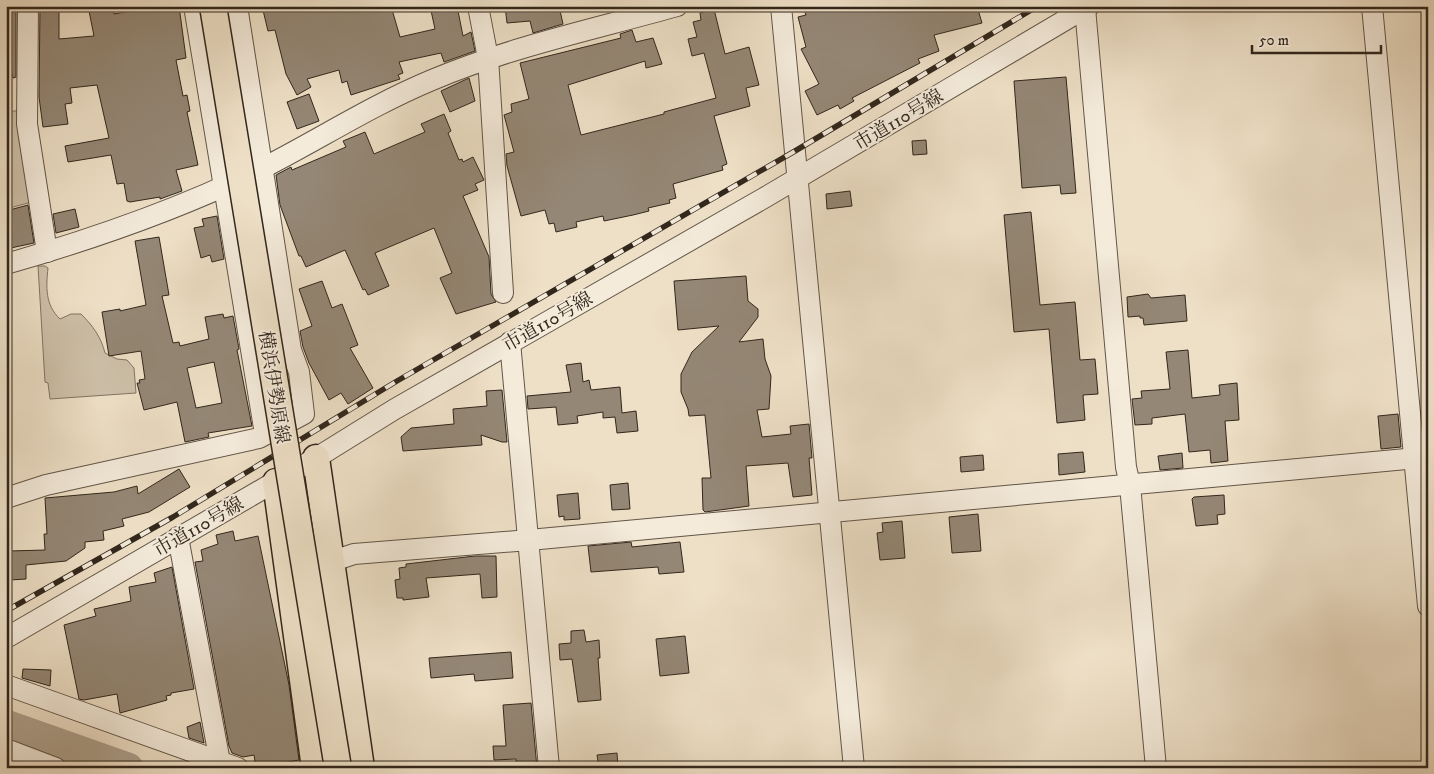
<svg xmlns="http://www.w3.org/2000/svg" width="1434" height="774" font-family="'IM FELL DW Pica','Noto Serif JP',serif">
<rect width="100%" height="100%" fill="#eee0c7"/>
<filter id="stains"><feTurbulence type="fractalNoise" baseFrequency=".004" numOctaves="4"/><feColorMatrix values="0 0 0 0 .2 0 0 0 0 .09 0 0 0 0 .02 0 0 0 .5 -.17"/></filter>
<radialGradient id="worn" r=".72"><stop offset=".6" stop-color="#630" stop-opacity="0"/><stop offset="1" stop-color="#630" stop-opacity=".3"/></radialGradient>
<!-- green -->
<g fill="#cec1aa" stroke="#807463">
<path d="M 23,110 L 35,201 L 6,209 L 6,112 Z"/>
<path d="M 38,266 L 45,266 L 48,268 C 46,287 45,305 60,319 L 71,314 L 81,314 C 93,326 101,337 105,353 L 117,359 L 127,360 L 134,368 L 136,393 L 50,399 L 48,383 L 45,382 Z"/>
</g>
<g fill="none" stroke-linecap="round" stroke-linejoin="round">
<!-- river -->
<path stroke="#aea18d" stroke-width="31" d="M 6,725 L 128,768"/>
</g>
<!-- building -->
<g fill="#948775" stroke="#32271c" fill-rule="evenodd">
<path d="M 6,6 L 16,6 L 16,77 L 13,78 L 12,73 L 6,74 Z"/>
<path d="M 40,6 L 59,6 L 59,39 L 94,36 L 88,6 L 110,6 L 110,9 L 113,8 L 114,14 L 158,6 L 179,6 L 186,58 L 176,60 L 183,96 L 187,95 L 190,111 L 187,112 L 198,165 L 176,170 L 182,191 L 160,199 L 160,197 L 130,202 L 127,201 L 124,183 L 117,184 L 111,155 L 68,162 L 65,146 L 109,138 L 97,85 L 70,88 L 72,103 L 65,104 L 68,124 L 43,127 L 39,97 Z"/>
<path d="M 262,6 L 391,6 L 400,37 L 435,29 L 430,6 L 457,6 L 463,36 L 471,32 L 475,51 L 444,62 L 441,53 L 399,62 L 403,73 L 398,75 L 400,79 L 351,95 L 347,81 L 342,83 L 339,70 L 307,79 L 311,87 L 297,95 L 286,74 L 275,30 L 268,31 Z"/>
<path d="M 505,6 L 545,6 L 546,9 L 559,6 L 563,24 L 533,33 L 530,21 L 507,23 Z"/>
<path d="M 818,6 L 977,6 L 982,23 L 934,35 L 939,51 L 918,59 L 920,63 L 852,98 L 854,101 L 840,109 L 838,105 L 817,115 L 805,91 L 819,84 L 801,49 L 806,47 L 798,17 L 806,15 L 804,10 Z"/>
<path d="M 714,9 L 725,54 L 749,47 L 759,85 L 746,88 L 750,106 L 714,116 L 727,164 L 722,166 L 723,170 L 673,184 L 676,198 L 669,200 L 670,203 L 648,208 L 649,211 L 633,215 L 604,221 L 603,216 L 576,222 L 577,227 L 556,232 L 554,223 L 549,224 L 545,210 L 521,216 L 507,166 L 506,154 L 514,152 L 504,115 L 512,112 L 511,104 L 529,99 L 520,63 L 621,38 L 620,34 L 632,30 L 636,42 L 653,38 L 662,64 L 646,68 L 645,61 L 568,85 L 581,135 L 664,114 L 664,112 L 716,98 L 704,53 L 692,56 L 688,39 L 697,37 L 693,22 L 701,20 L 700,13 Z"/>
<path d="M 1066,77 L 1076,193 L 1061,194 L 1060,185 L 1022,188 L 1014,81 Z"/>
<path d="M 469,78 L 475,101 L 450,112 L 441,91 Z"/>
<path d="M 309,94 L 319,121 L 297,129 L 287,102 Z"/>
<path d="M 444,114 L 451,131 L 448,133 L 459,160 L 462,159 L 463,162 L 473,157 L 484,180 L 475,184 L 478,190 L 463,196 L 489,257 L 491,294 L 496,302 L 456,314 L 440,278 L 452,273 L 434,228 L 375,253 L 389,286 L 368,295 L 365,289 L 363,290 L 345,250 L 306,267 L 301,256 L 299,256 L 280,205 L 276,175 L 291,167 L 292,170 L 346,147 L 343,141 L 365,132 L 374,154 L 425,132 L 421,124 Z"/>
<path d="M 926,140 L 927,154 L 913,155 L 912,141 Z"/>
<path d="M 850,191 L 852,206 L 827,209 L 826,194 Z"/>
<path d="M 28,205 L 34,243 L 6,249 L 6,211 Z"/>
<path d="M 75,209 L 79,227 L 56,233 L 53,214 Z"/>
<path d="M 1031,212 L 1040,305 L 1075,302 L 1080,360 L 1095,359 L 1098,394 L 1083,395 L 1085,420 L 1057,423 L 1049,329 L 1014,332 L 1004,215 Z"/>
<path d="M 217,216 L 224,259 L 212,262 L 210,255 L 201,258 L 194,228 L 204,226 L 202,219 Z"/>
<path d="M 159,237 L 169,295 L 162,296 L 173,343 L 179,342 L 180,346 L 209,339 L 205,317 L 223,314 L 224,318 L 233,316 L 239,349 L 237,350 L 252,426 L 208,433 L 209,437 L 185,442 L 177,402 L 144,410 L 137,383 L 140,383 L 139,380 L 145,379 L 141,351 L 109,356 L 102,312 L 120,309 L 120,311 L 146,305 L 135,241 ZM 214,362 L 222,403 L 196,408 L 187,368 Z"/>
<path d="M 746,276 L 748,301 L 758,309 L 758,317 L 739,342 L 763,339 L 765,359 L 771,376 L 769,409 L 757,410 L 762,437 L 791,434 L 790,426 L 809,424 L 812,458 L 809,458 L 812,495 L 793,497 L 788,463 L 746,466 L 749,506 L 705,512 L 703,510 L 702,478 L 711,478 L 705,415 L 689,416 L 688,409 L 681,392 L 681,374 L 692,352 L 719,326 L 678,330 L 674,281 Z"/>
<path d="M 322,281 L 332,308 L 342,304 L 358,345 L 350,348 L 373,388 L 348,404 L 341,393 L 329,400 L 309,363 L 303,347 L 300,331 L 312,326 L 299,289 Z"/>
<path d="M 1148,294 L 1151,298 L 1185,295 L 1187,321 L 1144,325 L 1143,318 L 1140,318 L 1140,316 L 1128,317 L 1127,297 Z"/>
<path d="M 1188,350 L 1192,398 L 1220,395 L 1219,385 L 1237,383 L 1239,420 L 1225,421 L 1228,461 L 1211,463 L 1210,450 L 1189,452 L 1185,414 L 1152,418 L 1152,424 L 1135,425 L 1132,399 L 1142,398 L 1141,391 L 1170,389 L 1166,352 Z"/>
<path d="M 581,363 L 583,382 L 589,380 L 591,390 L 620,387 L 622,413 L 636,411 L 638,431 L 617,433 L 615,417 L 603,418 L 603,412 L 577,416 L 578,423 L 558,425 L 556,407 L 528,409 L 527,396 L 571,392 L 566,365 Z"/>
<path d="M 502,390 L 507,442 L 502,442 L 481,435 L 482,445 L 403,451 L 401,437 L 411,428 L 454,424 L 453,409 L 487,406 L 486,391 Z"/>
<path d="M 1398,414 L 1401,447 L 1381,449 L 1378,416 Z"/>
<path d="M 1083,452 L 1085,472 L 1059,475 L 1058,454 Z"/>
<path d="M 1182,453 L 1183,468 L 1160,470 L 1158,456 Z"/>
<path d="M 983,455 L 984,470 L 961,472 L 960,457 Z"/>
<path d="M 179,469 L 190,487 L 149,512 L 122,519 L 124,526 L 103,531 L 104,540 L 85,542 L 85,548 L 66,561 L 26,565 L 26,579 L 10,580 L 9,551 L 45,550 L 44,534 L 47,534 L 45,498 L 114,492 L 137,486 L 138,494 Z"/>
<path d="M 628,483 L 630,509 L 612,510 L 610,485 Z"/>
<path d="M 578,493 L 580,519 L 564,520 L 564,516 L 559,517 L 557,495 Z"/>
<path d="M 1224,495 L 1225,514 L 1217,515 L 1218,524 L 1196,526 L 1192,499 L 1194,497 Z"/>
<path d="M 978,514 L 981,551 L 952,553 L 949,517 Z"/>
<path d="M 902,521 L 905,558 L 880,560 L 877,533 L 883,532 L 882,523 Z"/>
<path d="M 233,531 L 235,541 L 258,536 L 289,685 L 299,760 L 256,768 L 254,755 L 243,757 L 232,753 L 229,746 L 195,562 L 203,561 L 201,550 L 218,544 L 216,535 Z"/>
<path d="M 631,542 L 632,547 L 680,542 L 684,572 L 659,574 L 658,567 L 591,572 L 588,546 Z"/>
<path d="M 475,556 L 496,556 L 497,597 L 482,598 L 480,574 L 426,578 L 429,597 L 403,600 L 403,598 L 397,598 L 395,580 L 400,579 L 399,568 L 406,567 L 406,564 Z"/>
<path d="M 172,567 L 194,689 L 171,693 L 171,695 L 166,696 L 167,700 L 120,713 L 117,694 L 84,700 L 79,699 L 64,625 L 96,616 L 94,609 L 131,601 L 129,587 L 156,582 L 154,573 Z"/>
<path d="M 584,630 L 586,642 L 599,640 L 600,658 L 598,658 L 601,700 L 578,702 L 572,659 L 560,660 L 559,644 L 571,643 L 571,631 Z"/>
<path d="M 685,636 L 689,673 L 660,676 L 656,639 Z"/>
<path d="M 511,652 L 513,678 L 475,681 L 474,674 L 431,678 L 429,658 Z"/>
<path d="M 23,669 L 51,670 L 50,686 L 22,678 Z"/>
<path d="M 531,703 L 537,768 L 517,768 L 516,759 L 494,760 L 493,746 L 506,746 L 503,705 Z"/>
<path d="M 200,722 L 204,743 L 189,738 L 187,727 Z"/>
<path d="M 617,753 L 618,768 L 599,768 L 597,755 Z"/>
</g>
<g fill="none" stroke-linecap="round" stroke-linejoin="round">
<defs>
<g id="minor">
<path d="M 28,6 L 27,124 L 47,252"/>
<path d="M 194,6 L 265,434"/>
<path d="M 478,6 L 488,58 L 503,293"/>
<path d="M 781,6 L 854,768"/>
<path d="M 1372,6 L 1428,606"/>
<path d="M 1085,8 L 1126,467 L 1130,485 L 1156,768"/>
<path d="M 6,264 C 93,239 180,209 261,169 C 318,140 372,105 432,80 C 510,47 595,29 677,6"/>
<path d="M 510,342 L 549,768"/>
<path d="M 6,498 L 46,485 L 259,438 L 304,414 L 299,372 L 291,350 L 237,6"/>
<path d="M 178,537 L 220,762"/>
<path d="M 330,562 L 354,554 L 529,540 L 1428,457"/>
<path d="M 6,638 L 316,458 L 395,409 L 764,198 L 1089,6"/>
<path d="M 6,685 L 238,768"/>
<path d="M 6,749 L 56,768"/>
</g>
<g id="major">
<path d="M 316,458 L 361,768"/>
<path d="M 276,482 L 315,768"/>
</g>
</defs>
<!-- minor casing -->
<use href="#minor" stroke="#615547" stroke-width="22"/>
<!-- major casing -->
<use href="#major" stroke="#32271c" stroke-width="29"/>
<!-- minor -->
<use href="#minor" stroke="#f4ebdb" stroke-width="20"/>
<!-- major -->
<use href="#major" stroke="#eee0c7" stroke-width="26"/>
<defs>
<path id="rail" d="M 6,611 L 173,517 L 397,381 L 795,151 L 1038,6"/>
</defs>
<!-- rail casing -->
<use href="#rail" stroke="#32271c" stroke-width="5.5"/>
<!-- rail -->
<use href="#rail" stroke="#f4ebdb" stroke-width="4" stroke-dasharray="11" stroke-linecap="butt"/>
<defs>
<path id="major-bridge" d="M 213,6 L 338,768"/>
</defs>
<!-- major-bridge casing -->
<use href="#major-bridge" stroke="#32271c" stroke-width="29" stroke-linecap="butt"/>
<!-- major-bridge -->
<use href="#major-bridge" stroke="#eee0c7" stroke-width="26"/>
</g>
<g text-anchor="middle" stroke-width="4" stroke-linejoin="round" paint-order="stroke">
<!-- street labels -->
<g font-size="19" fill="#32271c" stroke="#f4ebdb">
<text transform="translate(898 119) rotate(-31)" y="7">市道110号線</text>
<text transform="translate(547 321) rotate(-30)" y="7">市道110号線</text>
<text transform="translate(275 387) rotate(81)" y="7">横浜伊勢原線</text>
<text transform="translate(198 526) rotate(-30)" y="7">市道110号線</text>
</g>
</g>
<!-- margin -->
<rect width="1434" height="774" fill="none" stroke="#eee0c7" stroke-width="25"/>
<rect x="8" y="8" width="1419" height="759" fill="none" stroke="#32271c" stroke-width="2.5"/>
<rect x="12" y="12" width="1409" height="749" fill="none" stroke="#32271c"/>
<!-- scale -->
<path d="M1252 45v8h129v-8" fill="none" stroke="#32271c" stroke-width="2.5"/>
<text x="1259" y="45" font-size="15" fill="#32271c" stroke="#f4ebdb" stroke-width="4" paint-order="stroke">50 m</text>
<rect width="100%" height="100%" filter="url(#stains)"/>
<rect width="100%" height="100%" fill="url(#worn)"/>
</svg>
